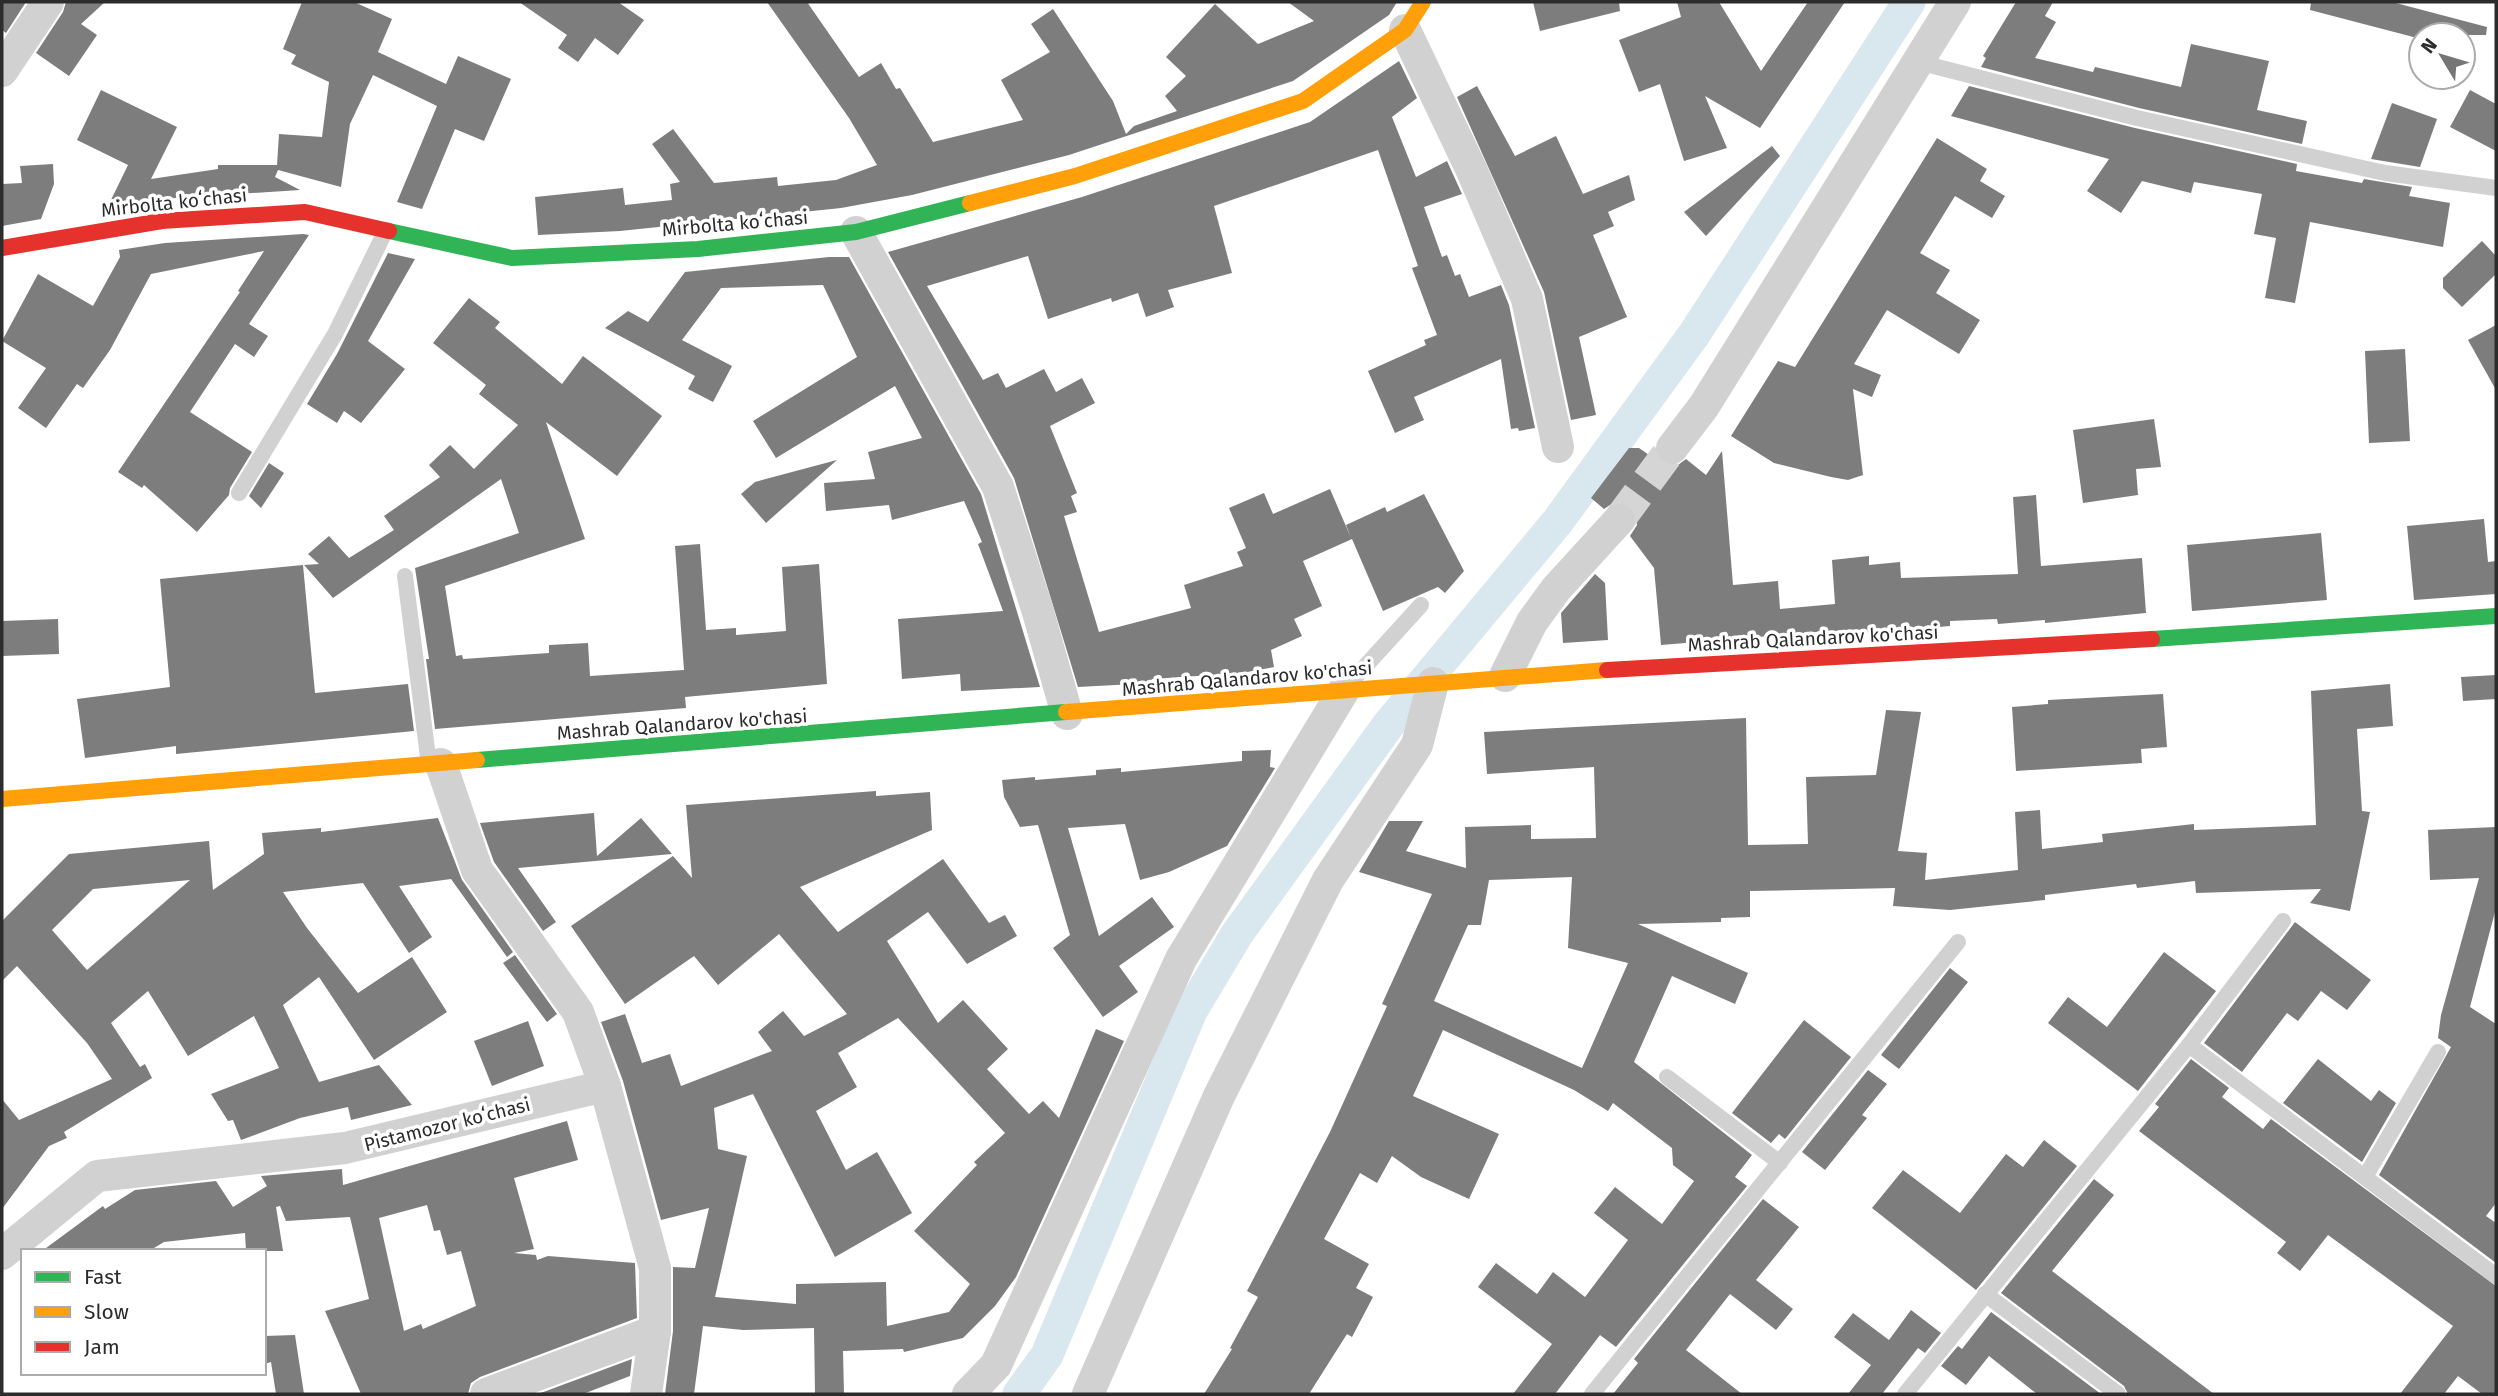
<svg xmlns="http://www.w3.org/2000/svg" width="2498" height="1396" font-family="'Fira Sans',sans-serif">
<rect width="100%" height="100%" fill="#fff"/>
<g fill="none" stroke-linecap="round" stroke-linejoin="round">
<!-- canal -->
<path stroke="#d8e8ee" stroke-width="33" d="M 1019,1394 L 1047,1355 L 1191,1011 L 1237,934 L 1389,724 L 1558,521 L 1695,333 L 1909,2"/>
</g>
<!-- building -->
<g fill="#7d7d7d" fill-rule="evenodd">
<path d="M 2,2 L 26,2 L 6,33 L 2,30 Z"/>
<path d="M 66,2 L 105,2 L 81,24 L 97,35 L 69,76 L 36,53 L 63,12 Z"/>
<path d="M 302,2 L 354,2 L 392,19 L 378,52 L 446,84 L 458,56 L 511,79 L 484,141 L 455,129 L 422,209 L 397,202 L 437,106 L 373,75 L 350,124 L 341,187 L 278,170 L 275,177 L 300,190 L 161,199 L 111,207 L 110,202 L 128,165 L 77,140 L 101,90 L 177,127 L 151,179 L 218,169 L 218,165 L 277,165 L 279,134 L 322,137 L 329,82 L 291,64 L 296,55 L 283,49 Z"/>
<path d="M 519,2 L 618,2 L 644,20 L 618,55 L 595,38 L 578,62 L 558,48 L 567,35 Z"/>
<path d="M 767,2 L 807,2 L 859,77 L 881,63 L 896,89 L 900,88 L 933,142 L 1023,120 L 1001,80 L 1050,52 L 1031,24 L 1053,9 L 1113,101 L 1126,134 L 1134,126 L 1177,111 L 1165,96 L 1186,76 L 1166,57 L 1215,4 L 1258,44 L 1314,21 L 1288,2 L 1397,2 L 1389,15 L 1293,81 L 1069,155 L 912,195 L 841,208 L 620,231 L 538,235 L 535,197 L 623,188 L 625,205 L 672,200 L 670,184 L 680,182 L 652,144 L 673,129 L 714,183 L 777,177 L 778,186 L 836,180 L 877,165 L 849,118 Z"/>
<path d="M 1533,2 L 1619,2 L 1620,11 L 1540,31 Z"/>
<path d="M 1677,2 L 1719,2 L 1761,71 L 1808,2 L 1845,2 L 1760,128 L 1705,96 L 1727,148 L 1684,161 L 1660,84 L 1639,92 L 1619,40 L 1681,17 Z"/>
<path d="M 2016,2 L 2053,2 L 2045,16 L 2056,22 L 2035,58 L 2093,72 L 2095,67 L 2181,87 L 2191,44 L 2269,61 L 2257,110 L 2307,121 L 2302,144 L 2139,108 L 1981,67 L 1986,58 L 1983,56 Z"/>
<path d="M 2311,2 L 2392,2 L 2487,27 L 2486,35 L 2421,35 L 2421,39 L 2310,10 Z"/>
<path d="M 1399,61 L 1417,98 L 1392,117 L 1416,177 L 1447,161 L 1462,194 L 1424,207 L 1442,257 L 1447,255 L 1455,276 L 1460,274 L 1469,297 L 1501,285 L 1509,305 L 1535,428 L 1519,431 L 1518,428 L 1511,429 L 1501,359 L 1414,397 L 1424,420 L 1395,433 L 1368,371 L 1426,345 L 1424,340 L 1437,335 L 1412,268 L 1418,266 L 1378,150 L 1214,206 L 1232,273 L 1168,290 L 1174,307 L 1146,317 L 1138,293 L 1112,302 L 1111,298 L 1048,319 L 1028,256 L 927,286 L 983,380 L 998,373 L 1006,388 L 1044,369 L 1056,392 L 1082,378 L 1095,403 L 1050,426 L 1077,493 L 1071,496 L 1077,512 L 1064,516 L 1099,632 L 1191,608 L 1184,585 L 1243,566 L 1237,552 L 1246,548 L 1229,508 L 1264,493 L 1273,514 L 1330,489 L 1351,538 L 1346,525 L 1385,507 L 1387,512 L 1424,494 L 1464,571 L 1445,593 L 1438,587 L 1383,611 L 1352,539 L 1303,561 L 1322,606 L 1294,619 L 1302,636 L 1271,650 L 1274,667 L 1242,673 L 1152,679 L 1153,683 L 1078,687 L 1014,478 L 888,252 L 1082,197 L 1310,122 Z"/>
<path d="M 1477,86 L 1515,156 L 1556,136 L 1583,194 L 1629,175 L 1635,200 L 1608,212 L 1614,226 L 1593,235 L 1627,317 L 1579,337 L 1596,415 L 1571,420 L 1544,292 L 1457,97 Z"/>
<path d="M 1969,86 L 2135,128 L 2297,164 L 2296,171 L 2362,183 L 2364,179 L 2412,187 L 2409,196 L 2450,203 L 2443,247 L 2310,222 L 2295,303 L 2265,298 L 2276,238 L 2254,234 L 2262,194 L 2194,182 L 2191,193 L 2142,181 L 2121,213 L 2087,191 L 2109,159 L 1951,116 Z"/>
<path d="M 2470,90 L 2496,104 L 2496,151 L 2450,127 Z"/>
<path d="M 2392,103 L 2437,119 L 2420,167 L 2371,159 Z"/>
<path d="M 1937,138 L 1987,169 L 1980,181 L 2005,196 L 1992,218 L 1955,196 L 1920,253 L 1950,270 L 1936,293 L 1980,320 L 1959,354 L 1887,310 L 1854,364 L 1881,375 L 1872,397 L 1853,389 L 1863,475 L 1848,480 L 1831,477 L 1774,463 L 1731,436 L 1778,361 L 1795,367 Z"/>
<path d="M 1772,146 L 1780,156 L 1706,236 L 1684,212 Z"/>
<path d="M 53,164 L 54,184 L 41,219 L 2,226 L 2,184 L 22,183 L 20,166 Z"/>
<path d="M 303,234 L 309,235 L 249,324 L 268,336 L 254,357 L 235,344 L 190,412 L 252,452 L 230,488 L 229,495 L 197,532 L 144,485 L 142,488 L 118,472 L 240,292 L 238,291 L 264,251 L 151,274 L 110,350 L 83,388 L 77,384 L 46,428 L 18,408 L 46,368 L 2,341 L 38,274 L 93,306 L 120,257 L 119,250 L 165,243 Z"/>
<path d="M 2482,241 L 2496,256 L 2496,274 L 2462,307 L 2443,288 L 2443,278 Z"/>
<path d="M 388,253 L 415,259 L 368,341 L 405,369 L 361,423 L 344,411 L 337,423 L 307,404 L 337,354 Z"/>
<path d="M 829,257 L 849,257 L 981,494 L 1040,687 L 961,691 L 960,674 L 902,679 L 898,619 L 1003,611 L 978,544 L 982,542 L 964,501 L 892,520 L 889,505 L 826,511 L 824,483 L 875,479 L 868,452 L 922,438 L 895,386 L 776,458 L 753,421 L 857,357 L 823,285 L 721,288 L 682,340 L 732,366 L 713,402 L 688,389 L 695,376 L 605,328 L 628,311 L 648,322 L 685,272 Z"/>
<path d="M 469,298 L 500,322 L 495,328 L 562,384 L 583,356 L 662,416 L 617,476 L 546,422 L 585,539 L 445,586 L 456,656 L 462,655 L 463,659 L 549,653 L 549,645 L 588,643 L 590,676 L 684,670 L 675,546 L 700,544 L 706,630 L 736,628 L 736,635 L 786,631 L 782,567 L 819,564 L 827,684 L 685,697 L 686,708 L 435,729 L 426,659 L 429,659 L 415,568 L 519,533 L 501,479 L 333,598 L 304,565 L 319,564 L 308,554 L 329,536 L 349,558 L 394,530 L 384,516 L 440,477 L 429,465 L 450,445 L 474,469 L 518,425 L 479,394 L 486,385 L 433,343 Z"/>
<path d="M 2496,325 L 2496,390 L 2468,340 Z"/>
<path d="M 2405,349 L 2410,441 L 2369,443 L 2365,351 Z"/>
<path d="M 2154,419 L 2161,467 L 2136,469 L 2138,495 L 2083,503 L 2073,430 Z"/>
<path d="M 1629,448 L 1639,448 L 1649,455 L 1654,448 L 1660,462 L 1669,466 L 1678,465 L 1686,459 L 1706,475 L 1722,451 L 1733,585 L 1778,581 L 1780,609 L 1835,604 L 1832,560 L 1869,556 L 1869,565 L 1900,562 L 1901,578 L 2018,574 L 2013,497 L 2036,495 L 2041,566 L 2142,558 L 2146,613 L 2045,623 L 2045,620 L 1998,624 L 1997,619 L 1950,621 L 1950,626 L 1830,636 L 1830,631 L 1661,645 L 1654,568 L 1630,536 L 1637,525 L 1636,514 L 1624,502 L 1613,503 L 1604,509 L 1591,498 Z"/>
<path d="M 837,460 L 766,523 L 741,494 L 755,482 Z"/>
<path d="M 269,463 L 284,473 L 261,508 L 249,496 Z"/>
<path d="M 2484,519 L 2488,562 L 2496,561 L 2496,594 L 2414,600 L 2407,526 Z"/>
<path d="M 2321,533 L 2327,600 L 2192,611 L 2187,545 Z"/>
<path d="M 303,565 L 315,693 L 408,684 L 414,731 L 176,754 L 176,746 L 85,758 L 77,699 L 170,687 L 160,579 Z"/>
<path d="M 1595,574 L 1605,583 L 1608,640 L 1563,643 L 1561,613 Z"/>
<path d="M 58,619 L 59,654 L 2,656 L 2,621 Z"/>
<path d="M 2496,675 L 2496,699 L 2463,701 L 2461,677 Z"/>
<path d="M 2390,684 L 2393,726 L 2357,729 L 2362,811 L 2370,812 L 2350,911 L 2310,903 L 2321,889 L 2196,893 L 2195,881 L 2137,888 L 2136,884 L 2045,895 L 2045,900 L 1950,910 L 1893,906 L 1895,888 L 1750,891 L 1750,917 L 1721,918 L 1721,922 L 1638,924 L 1748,973 L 1735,1004 L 1672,976 L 1634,1062 L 1752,1155 L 1735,1177 L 1747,1186 L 1616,1347 L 1600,1335 L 1555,1394 L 1513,1394 L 1552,1344 L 1478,1287 L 1496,1263 L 1537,1294 L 1553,1272 L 1585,1297 L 1628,1240 L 1594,1213 L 1615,1187 L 1662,1224 L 1694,1181 L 1673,1165 L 1672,1148 L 1613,1103 L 1608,1111 L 1574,1090 L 1443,1030 L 1413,1096 L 1499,1134 L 1469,1199 L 1421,1177 L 1392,1156 L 1377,1183 L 1360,1173 L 1324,1239 L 1369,1264 L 1356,1288 L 1373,1297 L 1352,1337 L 1347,1334 L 1309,1394 L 1204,1394 L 1232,1349 L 1230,1348 L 1258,1297 L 1247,1291 L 1330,1132 L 1387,1006 L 1382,1004 L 1432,894 L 1359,872 L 1389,821 L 1423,821 L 1406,851 L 1466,868 L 1465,827 L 1531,825 L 1531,839 L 1596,838 L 1594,767 L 1487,774 L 1484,732 L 1746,718 L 1748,845 L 1808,844 L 1806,777 L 1876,775 L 1886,710 L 1921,712 L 1898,851 L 1927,853 L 1925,880 L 2018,870 L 2015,812 L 2040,810 L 2042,849 L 2103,842 L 2102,834 L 2194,824 L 2194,830 L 2316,825 L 2311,691 ZM 1572,877 L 1568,948 L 1628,963 L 1582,1068 L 1434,1001 L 1468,925 L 1481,925 L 1489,880 Z"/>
<path d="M 2163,694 L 2167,747 L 2141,749 L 2142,763 L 2016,771 L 2012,707 L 2048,704 L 2048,700 Z"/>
<path d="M 1271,750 L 1270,767 L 1275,768 L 1227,846 L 1169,872 L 1140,880 L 1125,824 L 1068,828 L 1099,936 L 1152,897 L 1174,927 L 1119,966 L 1138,992 L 1103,1017 L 1053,948 L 1070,935 L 1038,825 L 1020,827 L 1004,797 L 1002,780 L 1035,777 L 1035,780 L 1096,775 L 1096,770 L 1121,768 L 1121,772 L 1242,761 L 1242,751 Z"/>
<path d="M 876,791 L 876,796 L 930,792 L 932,830 L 800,887 L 838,932 L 943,859 L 989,923 L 1005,915 L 1017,936 L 967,964 L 928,912 L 887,941 L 938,1023 L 963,1000 L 1008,1049 L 987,1069 L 1029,1114 L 1043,1101 L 1059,1118 L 1096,1029 L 1124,1041 L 1016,1277 L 995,1306 L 963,1338 L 904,1352 L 903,1349 L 843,1351 L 844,1394 L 815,1394 L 814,1328 L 743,1330 L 703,1326 L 694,1394 L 665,1394 L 673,1331 L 673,1267 L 695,1268 L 709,1208 L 661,1220 L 623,1081 L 601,1022 L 625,1014 L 642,1063 L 670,1054 L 681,1086 L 772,1051 L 758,1032 L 783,1011 L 804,1036 L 847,1014 L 779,934 L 718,985 L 694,956 L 625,1004 L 571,926 L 673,856 L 692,878 L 686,805 ZM 898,1018 L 1005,1133 L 974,1162 L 977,1165 L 914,1231 L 970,1284 L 949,1312 L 887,1326 L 886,1282 L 796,1284 L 796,1304 L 715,1297 L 747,1156 L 718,1149 L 714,1108 L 753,1094 L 835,1257 L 912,1213 L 877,1152 L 846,1170 L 816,1111 L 857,1087 L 838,1053 Z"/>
<path d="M 594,813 L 597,856 L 641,818 L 672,854 L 518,868 L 556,922 L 543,931 L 494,862 L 480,823 Z"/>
<path d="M 438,818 L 462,880 L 513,952 L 507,957 L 451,879 L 399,886 L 432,937 L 409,953 L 363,883 L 283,892 L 307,928 L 358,993 L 412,957 L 447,1012 L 374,1060 L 319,977 L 283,1005 L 319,1082 L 379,1065 L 412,1105 L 351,1120 L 348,1107 L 300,1118 L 241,1140 L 233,1120 L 228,1121 L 211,1094 L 279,1068 L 254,1016 L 188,1056 L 148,991 L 111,1023 L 140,1067 L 145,1064 L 152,1078 L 64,1132 L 67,1138 L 49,1146 L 2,1209 L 2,1099 L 19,1120 L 112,1079 L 87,1043 L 17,966 L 2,981 L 2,921 L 69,854 L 209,841 L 213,890 L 264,854 L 262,833 L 321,828 L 321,832 ZM 190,880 L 87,970 L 52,930 L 93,889 Z"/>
<path d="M 2496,827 L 2496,908 L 2470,1007 L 2496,1024 L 2496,1203 L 2486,1216 L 2496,1223 L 2496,1263 L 2379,1175 L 2451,1047 L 2438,1038 L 2441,1015 L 2479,878 L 2430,880 L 2428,830 Z"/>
<path d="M 2295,922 L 2371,980 L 2347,1010 L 2321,991 L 2298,1021 L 2287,1013 L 2242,1072 L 2204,1043 Z"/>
<path d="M 2164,952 L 2216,991 L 2138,1091 L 2048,1023 L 2068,997 L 2107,1027 Z"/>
<path d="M 515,955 L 557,1014 L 547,1022 L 503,963 Z"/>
<path d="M 1950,968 L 1968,982 L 1899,1069 L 1881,1055 Z"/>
<path d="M 1804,1020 L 1851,1057 L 1785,1139 L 1779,1134 L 1771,1143 L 1732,1113 Z"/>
<path d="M 528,1021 L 544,1066 L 492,1086 L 474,1041 Z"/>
<path d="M 2191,1059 L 2229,1088 L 2222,1097 L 2263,1129 L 2271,1119 L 2496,1286 L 2496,1394 L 2482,1394 L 2458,1376 L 2444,1394 L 2400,1394 L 2453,1326 L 2328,1235 L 2300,1271 L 2277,1253 L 2286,1242 L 2139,1131 L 2159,1107 L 2155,1104 Z"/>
<path d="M 2318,1059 L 2371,1101 L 2379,1090 L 2396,1103 L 2362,1162 L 2283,1103 Z"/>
<path d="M 1868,1070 L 1887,1084 L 1862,1115 L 1867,1118 L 1825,1170 L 1802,1152 Z"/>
<path d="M 567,1121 L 578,1160 L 514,1178 L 534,1249 L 514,1253 L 536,1255 L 537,1260 L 548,1256 L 635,1263 L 637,1318 L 480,1377 L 471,1383 L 468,1394 L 361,1394 L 325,1311 L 369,1299 L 350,1217 L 286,1221 L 280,1206 L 276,1207 L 283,1251 L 246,1251 L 245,1233 L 164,1242 L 149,1251 L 42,1251 L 103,1206 L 105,1209 L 135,1190 L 216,1181 L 233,1207 L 267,1186 L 261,1176 L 342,1169 L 343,1185 ZM 427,1205 L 434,1231 L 440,1230 L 447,1255 L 461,1251 L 476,1306 L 423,1329 L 421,1324 L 404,1331 L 379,1218 Z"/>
<path d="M 2044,1140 L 2077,1166 L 1976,1290 L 1872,1208 L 1903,1170 L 1960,1213 L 2006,1154 L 2023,1167 Z"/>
<path d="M 2094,1179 L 2114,1195 L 2052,1271 L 2214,1394 L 2128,1394 L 2124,1386 L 2001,1293 Z"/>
<path d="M 1763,1199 L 1799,1227 L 1756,1280 L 1793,1309 L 1776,1330 L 1730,1294 L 1686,1350 L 1742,1394 L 1613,1394 L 1638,1363 L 1634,1359 Z"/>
<path d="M 1911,1310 L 1941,1333 L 1925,1353 L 1918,1348 L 1882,1394 L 1848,1394 L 1871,1365 L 1834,1337 L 1853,1313 L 1889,1340 Z"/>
<path d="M 1991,1312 L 2101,1394 L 2037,1394 L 1989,1356 L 1966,1385 L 1941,1366 L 1958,1346 L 1962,1349 Z"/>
<path d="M 295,1335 L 304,1394 L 276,1394 L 271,1362 L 264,1364 L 264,1336 Z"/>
<path d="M 632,1359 L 630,1376 L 583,1394 L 538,1394 Z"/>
</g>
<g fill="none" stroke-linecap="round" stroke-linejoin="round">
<!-- street-tunnel -->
<path stroke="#d5d5d5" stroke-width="32" stroke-dasharray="32 16" stroke-linecap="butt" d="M 1619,520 L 1672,448"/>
<!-- lane -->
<g stroke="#d1d1d1" stroke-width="16">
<path d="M 1918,62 L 2137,118 L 2385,173 L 2496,188"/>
<path d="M 239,493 L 335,334 L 386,230"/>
<path d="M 405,576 L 429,765"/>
<path d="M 1350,683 L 1421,605"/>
<path d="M 2189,1045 L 2496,1276"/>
<path d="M 1667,1077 L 1780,1163"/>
<path d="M 2365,1177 L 2438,1052"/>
<path d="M 1985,1294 L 2118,1394"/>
<path d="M 1592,1394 L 1958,942"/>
<path d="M 1905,1394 L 2189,1045 L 2283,921"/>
</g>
<!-- street -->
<g stroke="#d1d1d1" stroke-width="32">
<path d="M 1405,30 L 1472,171 L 1527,299 L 1558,447"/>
<path d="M 2,71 L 48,2"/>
<path d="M 856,232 L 998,487 L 1038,612 L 1067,714"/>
<path d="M 1672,448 L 1704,406 L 1955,2"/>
<path d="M 1505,676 L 1532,622 L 1556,589 L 1619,520"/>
<path d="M 441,764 L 477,870 L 578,1012 L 605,1086"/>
<path d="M 2,1254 L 97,1176 L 345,1148 L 605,1086 L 655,1268 L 655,1331 L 646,1394"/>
<path d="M 486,1394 L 655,1331"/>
<path d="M 968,1394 L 996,1365 L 1181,959 L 1344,690"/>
<path d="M 1088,1394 L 1219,1096 L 1328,880 L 1417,745 L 1433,683"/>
</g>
<!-- fast -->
<g stroke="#30b455" stroke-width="16">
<path d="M 389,231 L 512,258 L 698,249 L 856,232 L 970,203"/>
<path d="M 2152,639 L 2496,616"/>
<path d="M 477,760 L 1066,712"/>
</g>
<!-- slow -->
<g stroke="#ff9f0a" stroke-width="16">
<path d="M 970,203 L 1075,176 L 1303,101 L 1405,30 L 1423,2"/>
<path d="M 1066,712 L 1607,670"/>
<path d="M 2,799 L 477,760"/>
</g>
<!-- jam -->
<g stroke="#e5322d" stroke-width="16">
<path d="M 2,248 L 162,221 L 305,212 L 389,231"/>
<path d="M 1607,670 L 2152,639"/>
</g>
</g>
<g text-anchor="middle" stroke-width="7" stroke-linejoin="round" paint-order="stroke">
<!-- street labels -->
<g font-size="19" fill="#2c2c2c" stroke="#fff">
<text transform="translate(174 202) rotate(-6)" y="7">Mirbolta koʻchasi</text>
<text transform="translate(735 223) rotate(-5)" y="7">Mirbolta koʻchasi</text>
<text transform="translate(1813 638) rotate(-3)" y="7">Mashrab Qalandarov ko'chasi</text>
<text transform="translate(1247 678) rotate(-5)" y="7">Mashrab Qalandarov ko'chasi</text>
<text transform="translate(682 724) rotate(-4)" y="7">Mashrab Qalandarov ko'chasi</text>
<text transform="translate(447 1124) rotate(-14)" y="7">Pistamozor koʻchasi</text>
</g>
</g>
<!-- border -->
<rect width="2498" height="1396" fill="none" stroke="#2c2c2c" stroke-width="7"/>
<!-- legend -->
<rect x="21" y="1249" width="245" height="126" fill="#ffffff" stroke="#ababab" stroke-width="2"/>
<rect x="35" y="1272" width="35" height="10" fill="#30b455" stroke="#ababab" stroke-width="2"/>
<text x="84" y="1284" font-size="21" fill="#2c2c2c">Fast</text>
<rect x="35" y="1307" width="35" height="10" fill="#ff9f0a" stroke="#ababab" stroke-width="2"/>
<text x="84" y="1319" font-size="21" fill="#2c2c2c">Slow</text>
<rect x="35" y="1342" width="35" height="10" fill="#e5322d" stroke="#ababab" stroke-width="2"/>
<text x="84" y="1354" font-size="21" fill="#2c2c2c">Jam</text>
<!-- north arrow -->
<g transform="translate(2442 56) rotate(308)"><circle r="33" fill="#ffffff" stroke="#ababab" stroke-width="2"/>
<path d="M0-5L12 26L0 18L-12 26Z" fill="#767676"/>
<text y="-10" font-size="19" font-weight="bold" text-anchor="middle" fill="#2c2c2c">N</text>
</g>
</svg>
